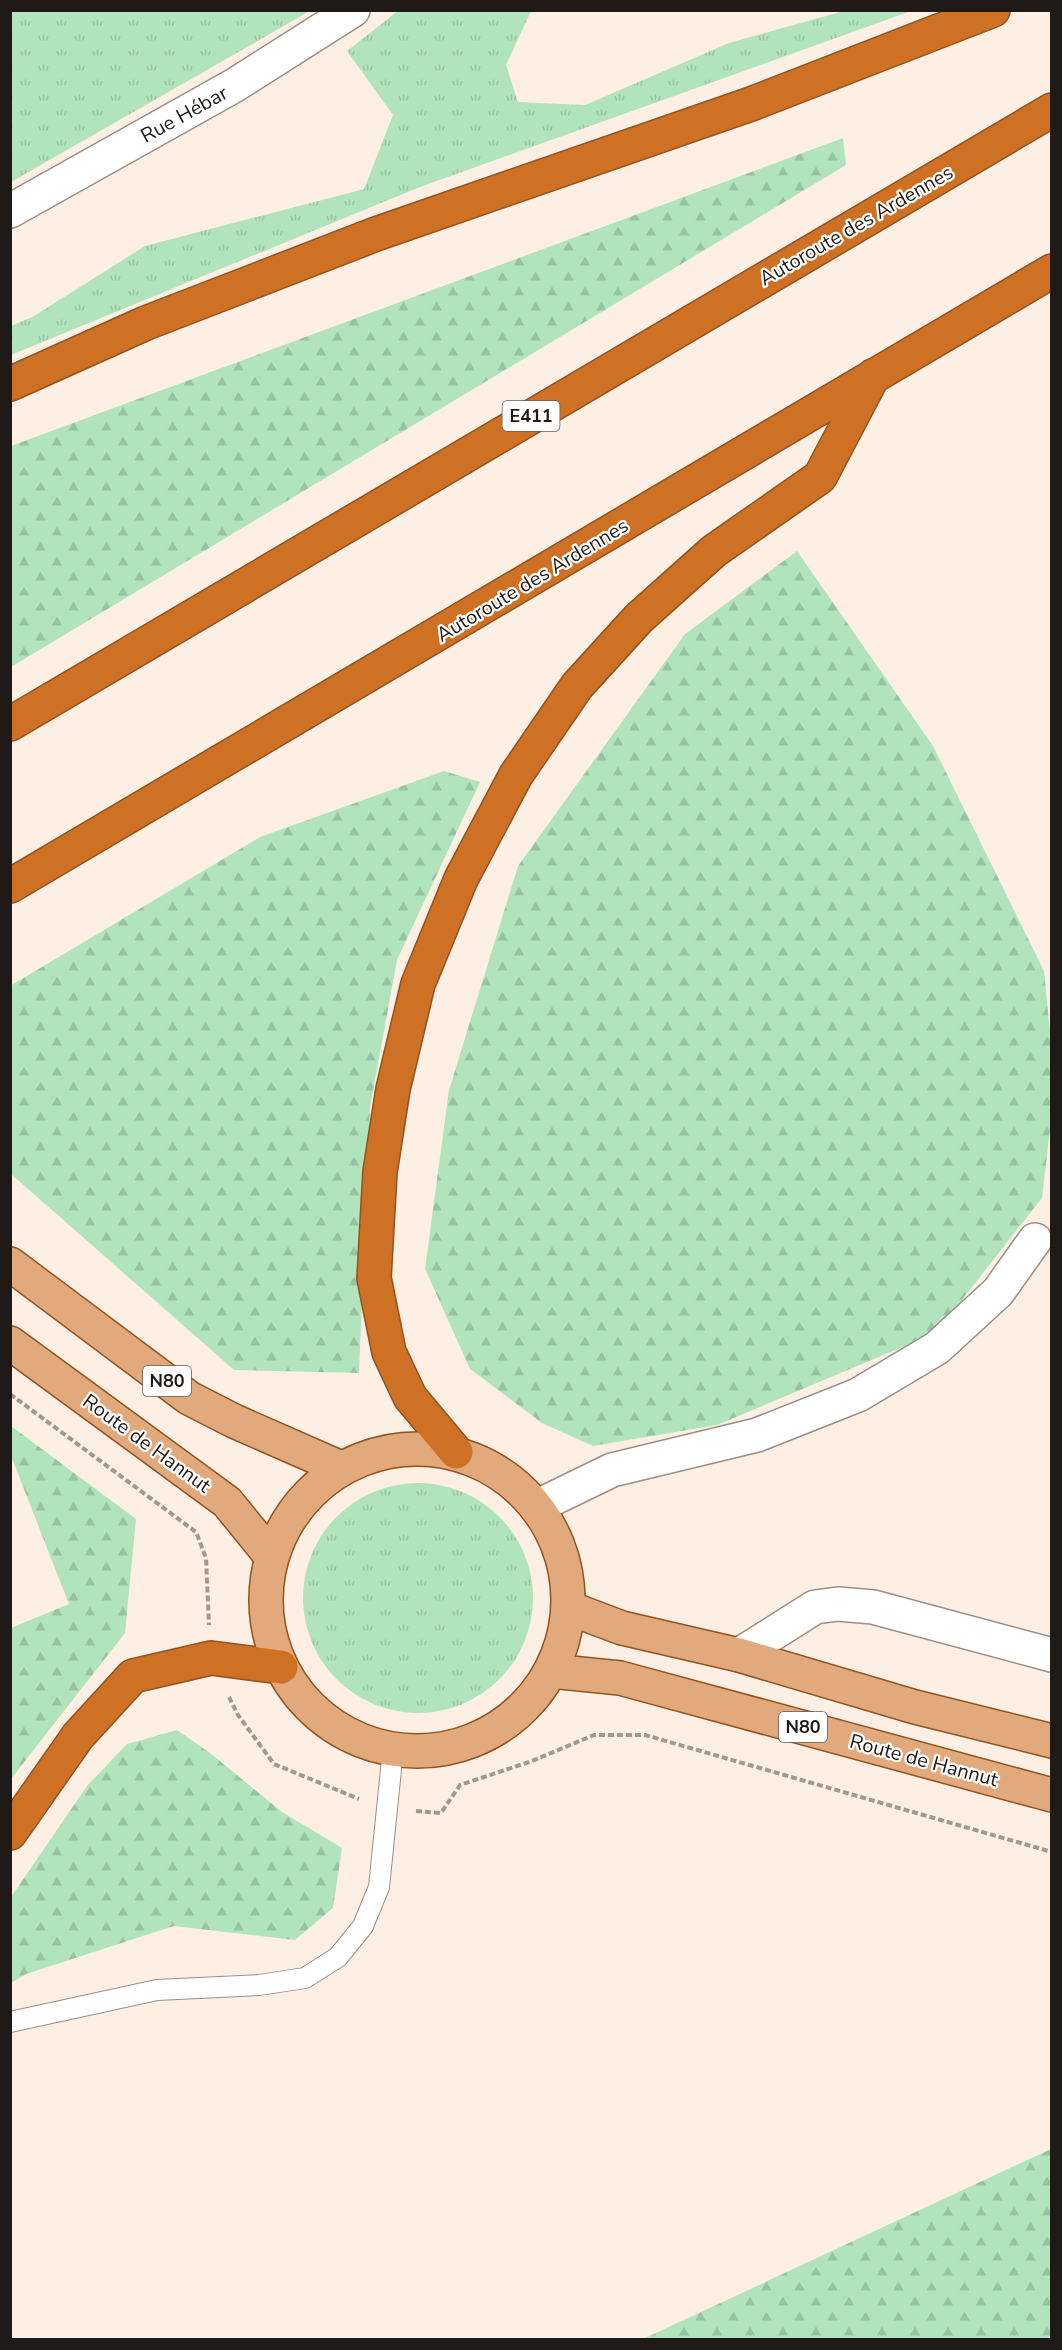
<svg xmlns="http://www.w3.org/2000/svg" width="1062" height="2350" font-family="'Nunito Sans',sans-serif">
<defs>
<pattern id="grass-tufts" width="24" height="20" patternUnits="userSpaceOnUse" patternTransform="scale(1.5)"><rect width="24" height="20" fill="#b1e4bd"/><path d="M3 7l-1-3M5 7V3M7 7l1-3M15 17l-1-3M17 17v-4M19 17l1-3" fill="none" stroke="#98c3a2"/></pattern>
<pattern id="forest-firs" width="22" height="20" patternUnits="userSpaceOnUse" patternTransform="scale(1.5)"><rect width="22" height="20" fill="#b1e4bd"/><path d="M5 1l3.5 6h-7zM16 11l3.5 6h-7z" fill="#98c3a2"/></pattern>
</defs>
<rect width="100%" height="100%" fill="#fdefe4"/>
<!-- grass -->
<g fill="url(#grass-tufts)">
<path d="M 11,10 L 310,10 L 310,11 L 11,182 Z"/>
<path d="M 398,11 L 531,11 L 506,65 L 518,102 L 585,105 L 729,43 L 844,11 L 911,11 L 420,187 L 11,355 L 11,326 L 34,316 L 145,246 L 364,189 L 393,115 L 347,51 Z"/>
<circle cx="418" cy="1598" r="115"/>
</g>
<!-- forest -->
<g fill="url(#forest-firs)">
<path d="M 843,138 L 846,165 L 11,667 L 11,446 Z"/>
<path d="M 797,551 L 933,746 L 1044,971 L 1051,1043 L 1052,1112 L 1042,1198 L 936,1333 L 717,1425 L 593,1446 L 542,1423 L 470,1369 L 425,1269 L 449,1090 L 518,866 L 685,634 Z"/>
<path d="M 444,771 L 480,782 L 397,960 L 370,1107 L 359,1373 L 234,1370 L 11,1174 L 10,986 L 260,837 Z"/>
<path d="M 11,1426 L 136,1519 L 125,1633 L 11,1779 L 11,1628 L 69,1604 L 11,1456 Z"/>
<path d="M 177,1730 L 210,1753 L 282,1812 L 342,1848 L 333,1908 L 295,1940 L 174,1926 L 26,1974 L 11,1983 L 11,1897 L 87,1786 L 127,1744 Z"/>
<path d="M 1051,2149 L 1051,2339 L 643,2339 Z"/>
</g>
<g fill="none" stroke-linecap="round" stroke-linejoin="round">
<defs>
<path id="service" d="M 10,2022 L 157,1990 L 259,1985 L 305,1978 L 338,1957 L 363,1926 L 379,1887 L 393,1750"/>
<g id="minor">
<path d="M 536,1507 L 612,1470 L 757,1435 L 858,1395 L 937,1348 L 998,1292 L 1035,1240"/>
<path d="M 739,1655 L 815,1607 L 838,1604 L 873,1607 L 1052,1655"/>
</g>
<path id="tertiary" d="M 10,211 L 235,85 L 353,10"/>
<g id="primary">
<path d="M 10,1264 L 189,1398 L 234,1421 L 341,1468"/>
<path d="M 10,1343 L 227,1502 L 271,1556"/>
<circle cx="417" cy="1600" r="151"/>
<path d="M 569,1608 L 622,1628 L 739,1655 L 915,1707 L 1052,1741"/>
<path d="M 551,1671 L 620,1678 L 1052,1795"/>
</g>
<g id="motorway">
<path d="M 10,384 L 146,323 L 376,234 L 751,104 L 993,10"/>
<path d="M 10,724 L 1052,110"/>
<path d="M 10,886 L 1052,271"/>
<path d="M 456,1452 L 410,1397 L 389,1352 L 374,1278 L 380,1172 L 393,1089 L 418,984 L 461,879 L 516,775 L 577,686 L 639,618 L 714,551 L 820,477 L 873,376"/>
<path d="M 10,1833 L 78,1736 L 133,1676 L 211,1658 L 281,1667"/>
</g>
</defs>
<!-- service casing -->
<use href="#service" stroke="#9b8f85" stroke-width="22"/>
<!-- minor casing -->
<use href="#minor" stroke="#9b8f85" stroke-width="36"/>
<!-- tertiary casing -->
<use href="#tertiary" stroke="#9b8f85" stroke-width="36"/>
<!-- primary casing -->
<use href="#primary" stroke="#915320" stroke-width="36"/>
<!-- motorway casing -->
<use href="#motorway" stroke="#915320" stroke-width="36"/>
<!-- path -->
<g stroke="#a29890" stroke-width="4" stroke-dasharray="6 3" stroke-linecap="butt">
<path d="M 10,1394 L 196,1532 L 206,1558 L 209,1625"/>
<path d="M 229,1697 L 238,1715 L 274,1764 L 359,1799"/>
<path d="M 416,1811 L 441,1813 L 460,1785 L 532,1761 L 594,1735 L 645,1735 L 1052,1852"/>
</g>
<!-- service -->
<use href="#service" stroke="#fff" stroke-width="20"/>
<!-- minor -->
<use href="#minor" stroke="#fff" stroke-width="33"/>
<!-- tertiary -->
<use href="#tertiary" stroke="#fff" stroke-width="33"/>
<!-- primary -->
<use href="#primary" stroke="#e2aa7c" stroke-width="33"/>
<!-- motorway -->
<use href="#motorway" stroke="#cf7125" stroke-width="33"/>
</g>
<g text-anchor="middle" stroke-width="4.5" stroke-linejoin="round" paint-order="stroke">
<!-- shield labels -->
<g fill="#fff" stroke="#625f5c" stroke-width="1.5">
<rect x="502.5" y="401" width="57" height="30" rx="4.5"/>
<rect x="143" y="1366" width="48" height="30" rx="4.5"/>
<rect x="779" y="1712" width="48" height="30" rx="4.5"/>
</g>
<g font-size="18" font-weight="bold" fill="#1f1a16">
<text x="531" y="422">E411</text>
<text x="167" y="1387">N80</text>
<text x="803" y="1733">N80</text>
</g>
<!-- street labels -->
<g font-size="20" fill="#1f1a16" stroke="#fff">
<text transform="translate(184 114) rotate(-29)" y="7">Rue Hébar</text>
<text transform="translate(856 225) rotate(-30)" y="7">Autoroute des Ardennes</text>
<text transform="translate(532 580) rotate(-31)" y="7">Autoroute des Ardennes</text>
<text transform="translate(147 1443) rotate(36)" y="7">Route de Hannut</text>
<text transform="translate(924 1760) rotate(15)" y="7">Route de Hannut</text>
</g>
</g>
<!-- border -->
<rect width="1062" height="2350" fill="none" stroke="#1f1a16" stroke-width="24"/>
</svg>
